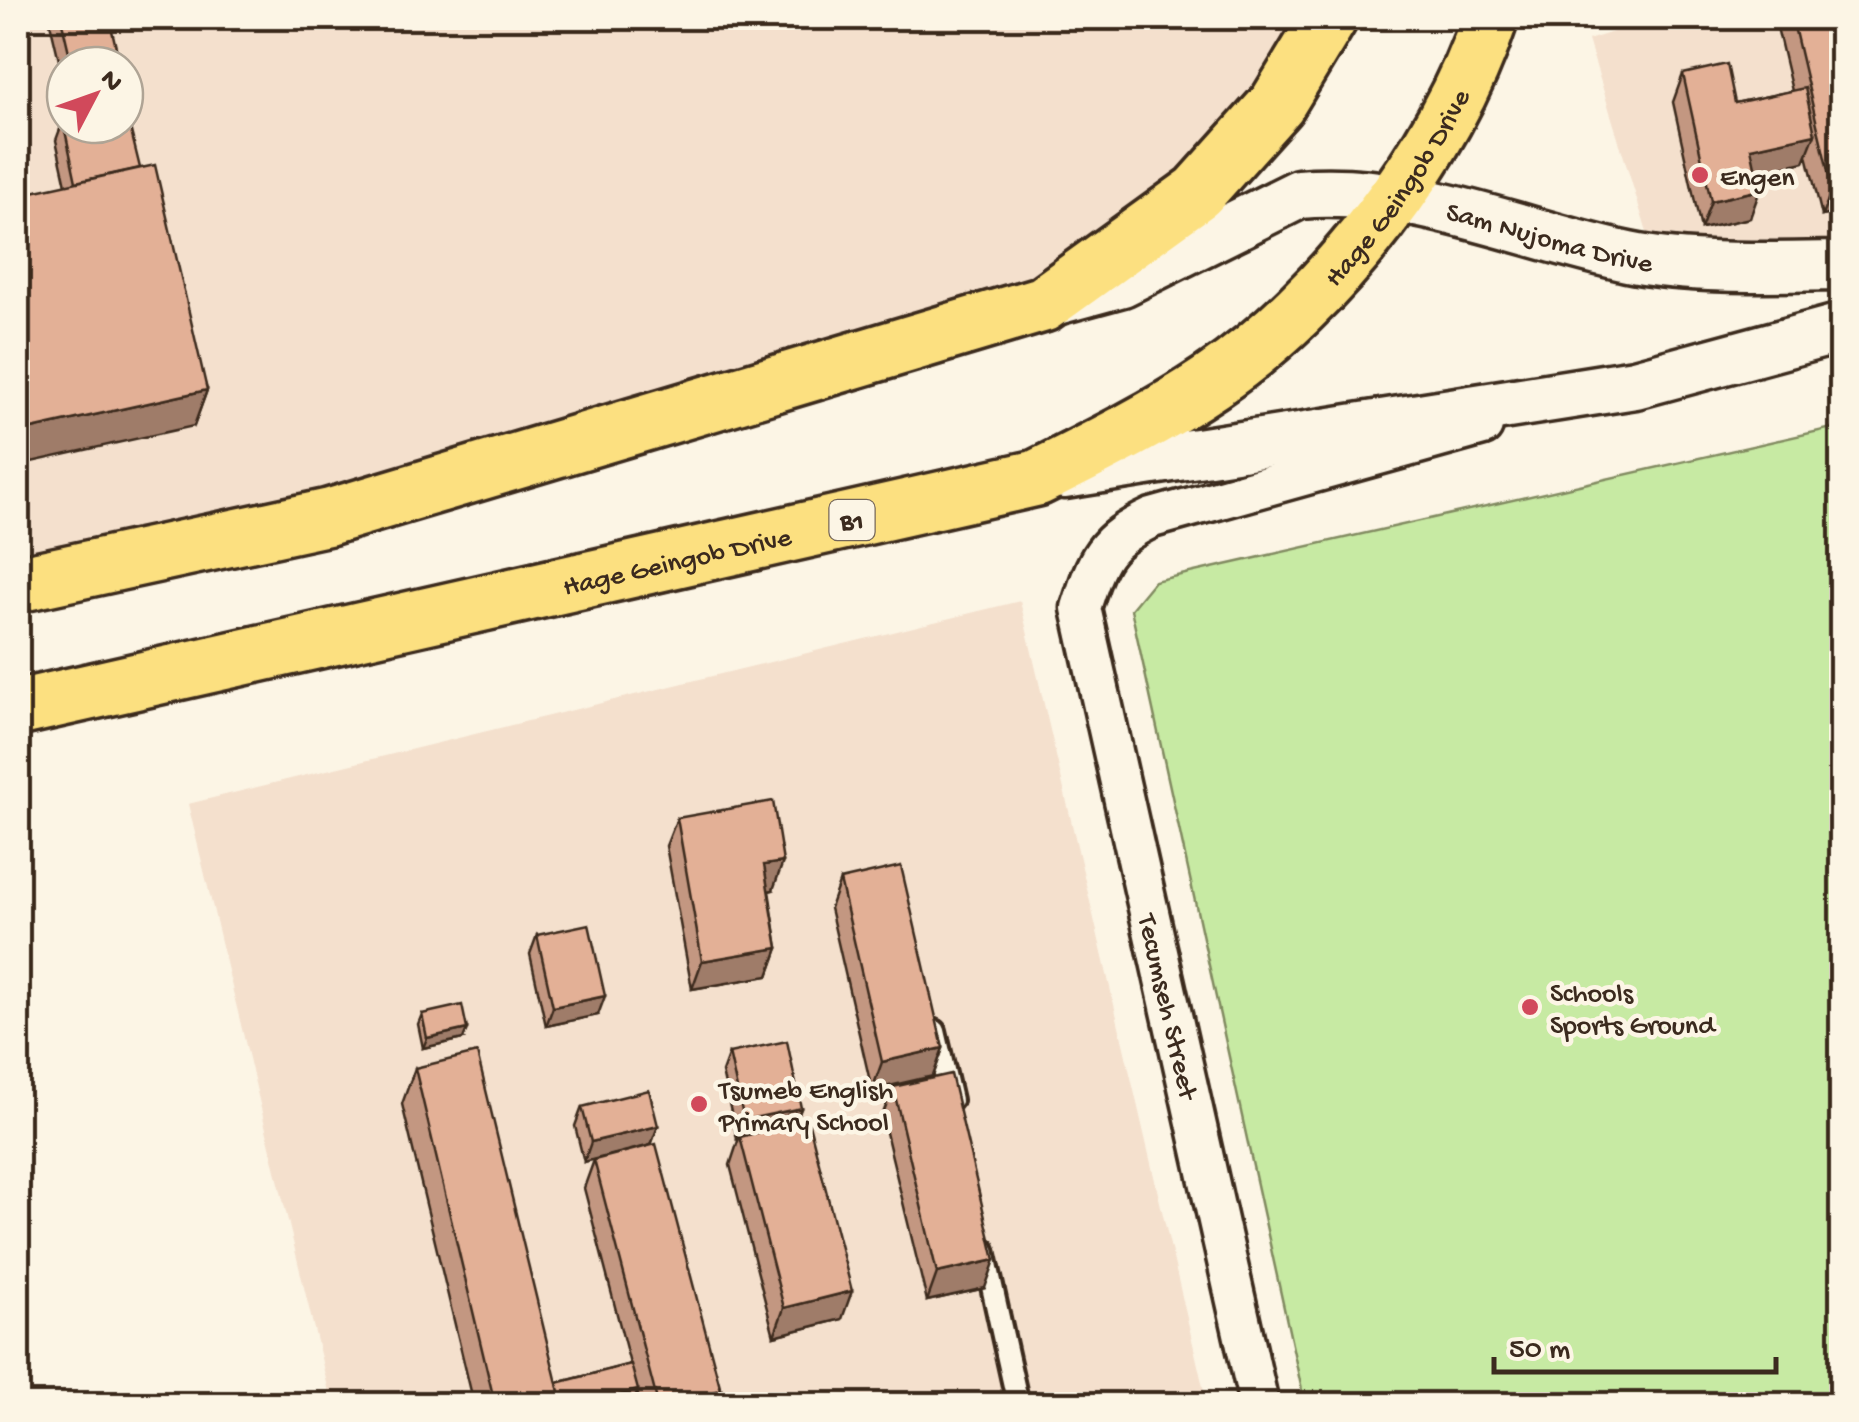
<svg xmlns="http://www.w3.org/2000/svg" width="1859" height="1422" font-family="'Gochi Hand',sans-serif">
<rect width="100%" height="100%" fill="#fcf5e5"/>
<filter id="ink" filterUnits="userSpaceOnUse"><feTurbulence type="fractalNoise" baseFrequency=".01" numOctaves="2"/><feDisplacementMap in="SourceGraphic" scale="20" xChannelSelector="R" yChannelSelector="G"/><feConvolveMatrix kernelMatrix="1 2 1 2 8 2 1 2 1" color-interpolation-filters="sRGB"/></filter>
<g filter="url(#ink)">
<!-- built -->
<g fill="#f4e0cd" fill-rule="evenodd">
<path d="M 18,18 L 1329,18 L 1277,104 L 1043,304 L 18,584 ZM 65,65 L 125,65 L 125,125 L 65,125 Z"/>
<path d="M 1657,18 L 1841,18 L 1841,242 L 1649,239 L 1588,40 Z"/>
<path d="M 1020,601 L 1207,1404 L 332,1404 L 188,804 Z"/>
</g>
<!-- pitch -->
<path fill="#c7eaa3" stroke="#818a60" stroke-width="2.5" d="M 1841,426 L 1841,1404 L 1305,1404 L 1131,609 L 1154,581 Z"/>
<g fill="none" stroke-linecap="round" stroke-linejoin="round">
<defs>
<g id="service">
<path d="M 935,1031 L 951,1100"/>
<path d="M 984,1250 L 1018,1404"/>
</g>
<path id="minor" d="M 1259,1404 L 1081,608 C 1097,558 1103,541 1152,518 L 1483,426"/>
<g id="tertiary">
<path id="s1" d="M 1056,300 L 1122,282 L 1299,194 C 1410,184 1520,234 1628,257 C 1690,270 1777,267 1842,266"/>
<path d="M 1064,474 L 1635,384 L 1842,328"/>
</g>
<g id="trunk">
<path d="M 18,584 L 329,517 L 1043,304 L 1198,192 L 1277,104 L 1329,18"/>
<path id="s2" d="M 18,708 L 1037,478 C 1097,448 1156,419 1211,382 C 1329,303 1446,153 1490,18"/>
</g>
</defs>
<!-- service casing -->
<use href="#service" stroke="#3b2a1e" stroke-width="28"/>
<!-- minor casing -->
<use href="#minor" stroke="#3b2a1e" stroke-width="45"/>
<!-- tertiary casing -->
<use href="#tertiary" stroke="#3b2a1e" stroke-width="55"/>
<!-- trunk casing -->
<use href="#trunk" stroke="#3b2a1e" stroke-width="62"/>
<!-- service -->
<use href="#service" stroke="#fcf5e5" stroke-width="20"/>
<!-- minor -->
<use href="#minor" stroke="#fcf5e5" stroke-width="38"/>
<!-- tertiary -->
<use href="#tertiary" stroke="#fcf5e5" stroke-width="48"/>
<!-- trunk -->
<use href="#trunk" stroke="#fce080" stroke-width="55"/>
</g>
<!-- wall -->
<g fill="#c39781" stroke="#3b2a1e" stroke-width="2.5">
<path d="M 49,18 L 109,18 L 119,65 L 65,65 L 65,86 Z"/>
<path d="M 1780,18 L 1842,18 L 1842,212 L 1822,216 L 1807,155 L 1804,162 L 1756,172 L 1750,218 L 1701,229 L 1673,102 L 1683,74 L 1735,103 L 1792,91 L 1777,27 Z"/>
<path d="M 63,121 L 140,168 L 207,390 L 194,426 L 66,185 L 56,140 Z"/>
<path d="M 677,818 L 773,890 L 769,891 L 778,948 L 768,976 L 692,989 L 666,846 Z"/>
<path d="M 840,880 L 943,1048 L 933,1076 L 872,1090 L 830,908 Z"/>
<path d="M 537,935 L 598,1015 L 546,1026 L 530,954 Z"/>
<path d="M 422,1014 L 463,1039 L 423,1048 L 418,1024 Z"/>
<path d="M 729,1053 L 801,1108 L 796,1123 L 842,1319 L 774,1336 L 730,1165 L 739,1138 L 737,1139 L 722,1072 Z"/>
<path d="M 415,1068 L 557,1383 L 630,1364 L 584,1188 L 594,1160 L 721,1390 L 715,1404 L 641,1404 L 637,1392 L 633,1404 L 474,1404 L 402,1104 Z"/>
<path d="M 893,1087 L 985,1288 L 927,1301 L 882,1116 Z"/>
<path d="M 582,1107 L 658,1126 L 651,1145 L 584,1162 L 575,1126 Z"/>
</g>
<!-- shaded-wall -->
<g fill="#9f7b69" stroke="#3b2a1e" stroke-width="2.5">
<path d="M 1815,134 L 1804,162 L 1741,176 L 1751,148 Z"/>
<path d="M 1842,186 L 1842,212 L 1822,216 L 1832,188 Z"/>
<path d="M 1760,190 L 1750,218 L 1701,229 L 1711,201 Z"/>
<path d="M 207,390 L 194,426 L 18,465 L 18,432 Z"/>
<path d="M 783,862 L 773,890 L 754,893 L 764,865 Z"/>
<path d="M 778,948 L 768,976 L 692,989 L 702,961 Z"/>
<path d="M 605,996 L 598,1015 L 546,1026 L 553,1007 Z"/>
<path d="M 467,1029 L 463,1039 L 423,1048 L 427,1038 Z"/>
<path d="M 943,1048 L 933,1076 L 872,1090 L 882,1062 Z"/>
<path d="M 801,1108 L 794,1127 L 737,1139 L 744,1120 Z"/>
<path d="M 658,1126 L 651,1145 L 584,1162 L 591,1142 Z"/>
<path d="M 995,1260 L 985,1288 L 927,1301 L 937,1273 Z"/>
<path d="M 852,1291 L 842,1319 L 774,1336 L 784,1308 Z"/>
<path d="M 638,1390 L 633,1404 L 584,1404 Z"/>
<path d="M 721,1390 L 715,1404 L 664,1404 Z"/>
</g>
<!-- building -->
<g fill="#e3b096" stroke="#3b2a1e" stroke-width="2.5">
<path d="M 61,18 L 109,18 L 120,64 L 72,65 Z"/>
<path d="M 1792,18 L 1842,18 L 1842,186 L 1832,188 Z"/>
<path d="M 1727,64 L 1735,103 L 1805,88 L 1815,134 L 1751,148 L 1760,190 L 1711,201 L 1683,74 Z"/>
<path d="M 125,107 L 140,168 L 76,182 L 63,121 L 65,121 L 65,125 L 125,125 Z"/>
<path d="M 155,165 L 207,390 L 18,432 L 18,195 Z"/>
<path d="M 773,801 L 783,862 L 764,865 L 778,948 L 702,961 L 677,818 Z"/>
<path d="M 901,866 L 943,1048 L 882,1062 L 840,880 Z"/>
<path d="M 589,924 L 605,996 L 553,1007 L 537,935 Z"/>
<path d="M 462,1005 L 467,1029 L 427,1038 L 422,1014 Z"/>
<path d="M 787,1041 L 801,1108 L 744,1120 L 729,1053 Z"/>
<path d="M 477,1053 L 562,1404 L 495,1404 L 415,1068 Z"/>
<path d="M 951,1074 L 995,1260 L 937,1273 L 893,1087 Z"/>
<path d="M 649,1090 L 658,1126 L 591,1142 L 582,1107 Z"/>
<path d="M 808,1120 L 852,1291 L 784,1308 L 740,1137 Z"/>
<path d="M 656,1144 L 721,1390 L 664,1404 L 658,1404 L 594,1160 Z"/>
<path d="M 631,1364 L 638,1390 L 584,1404 L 562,1404 L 557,1383 Z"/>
</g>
</g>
<!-- markers -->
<g fill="#d1495b" stroke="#fcf5e5" stroke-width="4">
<circle cx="1700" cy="175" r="10"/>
<circle cx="1530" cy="1007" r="10"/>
<circle cx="699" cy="1104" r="10"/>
</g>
<g text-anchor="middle" stroke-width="9" stroke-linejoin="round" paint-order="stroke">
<!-- shield labels -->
<rect fill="#fcf5e5" stroke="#75675a" stroke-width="2.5" x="829.5" y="500" width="45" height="40" rx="8"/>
<g font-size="25" font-weight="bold" fill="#3b2a1e">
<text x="852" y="529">B1</text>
</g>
<!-- poi labels -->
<g font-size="28" fill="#3b2a1e" stroke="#fcf5e5" text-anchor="start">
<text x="1720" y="185">Engen</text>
<text x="1550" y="1001">Schools<tspan x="1550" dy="32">Sports Ground</tspan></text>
<text x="719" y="1098">Tsumeb English<tspan x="719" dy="32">Primary School</tspan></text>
</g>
<!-- street labels -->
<g font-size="28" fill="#3b2a1e" stroke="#fcf5e5">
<text dy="10" stroke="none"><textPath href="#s2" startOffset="1515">Hage Geingob Drive</textPath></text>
<text dy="10" stroke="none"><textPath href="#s1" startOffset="522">Sam Nujoma Drive</textPath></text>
<text dy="10" stroke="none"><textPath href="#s2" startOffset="675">Hage Geingob Drive</textPath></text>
<text transform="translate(1170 1006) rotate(77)" y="10">Tecumseh Street</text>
</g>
</g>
<!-- margin -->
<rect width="1859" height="1422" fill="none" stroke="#fcf5e5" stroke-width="60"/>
<rect x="30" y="30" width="1799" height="1362" fill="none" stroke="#3b2a1e" stroke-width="4" filter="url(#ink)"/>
<!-- north arrow -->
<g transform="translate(95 95) rotate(49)"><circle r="48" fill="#fcf5e5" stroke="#afa495" stroke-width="2.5"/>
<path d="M0-8L18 38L0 25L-18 38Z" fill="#d1495b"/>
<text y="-15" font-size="28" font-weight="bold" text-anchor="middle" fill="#3b2a1e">N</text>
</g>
<!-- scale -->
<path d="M1494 1357v15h282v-15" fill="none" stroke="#3b2a1e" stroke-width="5"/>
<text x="1509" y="1357" font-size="30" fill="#3b2a1e" stroke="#fcf5e5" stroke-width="8" paint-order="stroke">50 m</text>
</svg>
